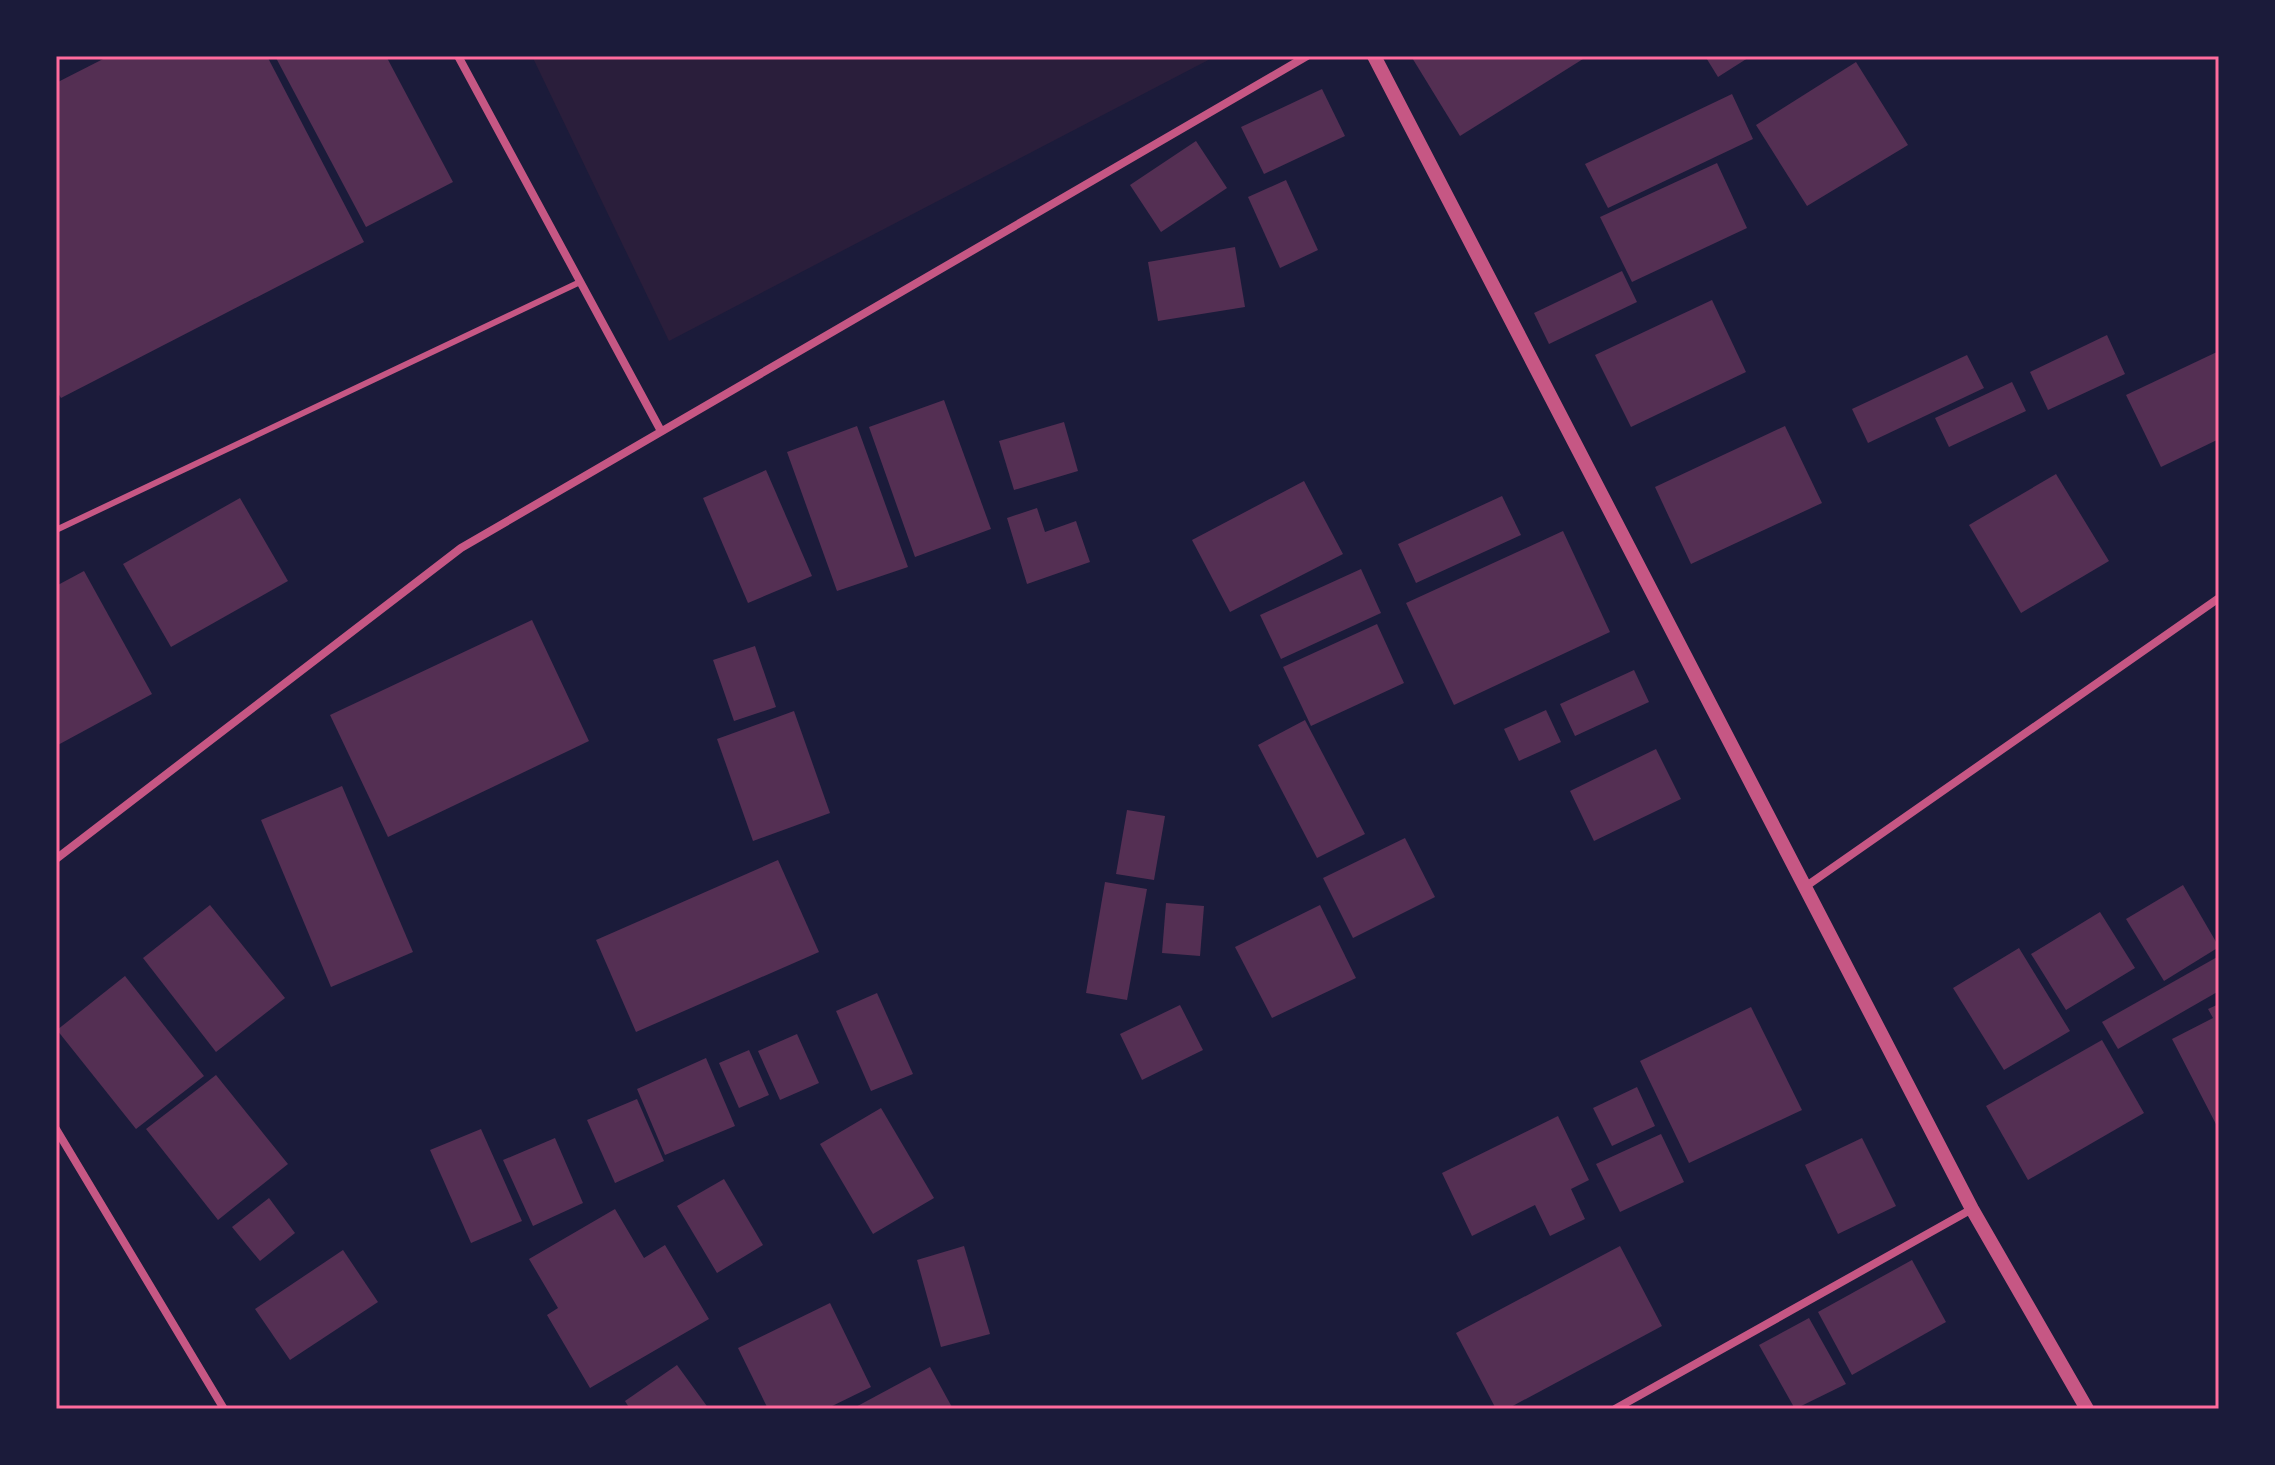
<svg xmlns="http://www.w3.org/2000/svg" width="2275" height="1465" font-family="'Crimson Pro',serif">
<rect width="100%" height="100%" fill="#1b1b3a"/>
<!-- green -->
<path fill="#2a1e3b" d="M 532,56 L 1216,56 L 669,341 Z"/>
<!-- building -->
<g fill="#542f53">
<path d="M 109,56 L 267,56 L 364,242 L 61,398 L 56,390 L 56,83 Z"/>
<path d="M 275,56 L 386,56 L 453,182 L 366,227 Z"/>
<path d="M 1411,56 L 1581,56 L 1583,59 L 1460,136 Z"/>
<path d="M 1705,56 L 1751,56 L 1718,77 Z"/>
<path d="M 1856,62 L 1908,145 L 1807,206 L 1756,125 Z"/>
<path d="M 1322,89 L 1345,136 L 1264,174 L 1241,127 Z"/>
<path d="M 1732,94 L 1753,139 L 1608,208 L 1585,164 Z"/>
<path d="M 1196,141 L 1227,188 L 1161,232 L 1130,185 Z"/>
<path d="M 1717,163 L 1747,228 L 1632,282 L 1600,217 Z"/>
<path d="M 1286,180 L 1318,250 L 1280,268 L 1248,197 Z"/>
<path d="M 1235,247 L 1245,307 L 1158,321 L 1148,262 Z"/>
<path d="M 1622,271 L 1637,302 L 1549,344 L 1534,313 Z"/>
<path d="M 1712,300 L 1746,372 L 1631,427 L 1595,355 Z"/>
<path d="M 2107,335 L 2125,374 L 2048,410 L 2030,372 Z"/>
<path d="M 2219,351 L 2219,439 L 2161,467 L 2126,395 Z"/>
<path d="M 1967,355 L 1984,388 L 1868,443 L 1852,409 Z"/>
<path d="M 2012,382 L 2026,411 L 1949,447 L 1935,418 Z"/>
<path d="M 944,400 L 991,529 L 915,557 L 869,427 Z"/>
<path d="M 1064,422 L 1078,471 L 1014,490 L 999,441 Z"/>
<path d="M 857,426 L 908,567 L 837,591 L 787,452 Z"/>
<path d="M 1785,426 L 1822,503 L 1691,564 L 1655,487 Z"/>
<path d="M 766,470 L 812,576 L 748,603 L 703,498 Z"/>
<path d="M 2056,474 L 2109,561 L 2021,613 L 1969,525 Z"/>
<path d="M 1304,481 L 1343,554 L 1230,612 L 1192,540 Z"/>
<path d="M 1502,496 L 1521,535 L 1416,583 L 1398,544 Z"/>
<path d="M 240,498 L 288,581 L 171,647 L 123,564 Z"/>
<path d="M 1037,508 L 1045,532 L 1076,521 L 1090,562 L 1027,584 L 1007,518 Z"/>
<path d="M 1563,531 L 1610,632 L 1454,705 L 1406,603 Z"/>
<path d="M 1361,569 L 1381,613 L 1281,659 L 1260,615 Z"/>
<path d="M 84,571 L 152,694 L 56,746 L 56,586 Z"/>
<path d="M 532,620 L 589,741 L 388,837 L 330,715 Z"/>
<path d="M 1377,624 L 1404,683 L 1311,726 L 1283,667 Z"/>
<path d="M 755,646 L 776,707 L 734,721 L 713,660 Z"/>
<path d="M 1634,670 L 1649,702 L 1575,736 L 1560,704 Z"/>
<path d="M 1546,710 L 1561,742 L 1519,761 L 1504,729 Z"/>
<path d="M 794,711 L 830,813 L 753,841 L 717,739 Z"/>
<path d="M 1305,720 L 1365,834 L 1317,858 L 1258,745 Z"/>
<path d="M 1656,749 L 1681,799 L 1594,841 L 1570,791 Z"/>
<path d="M 342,786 L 413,952 L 331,987 L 261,820 Z"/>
<path d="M 1127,810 L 1165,816 L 1154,880 L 1116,874 Z"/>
<path d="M 1405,838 L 1435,897 L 1353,938 L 1323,878 Z"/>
<path d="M 778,860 L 819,952 L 636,1032 L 596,940 Z"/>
<path d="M 1105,882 L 1147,889 L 1127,1000 L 1086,993 Z"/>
<path d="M 2183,885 L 2219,947 L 2164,981 L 2126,919 Z"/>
<path d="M 1166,903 L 1204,906 L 1200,956 L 1162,953 Z"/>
<path d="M 210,905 L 285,998 L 216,1052 L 143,958 Z"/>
<path d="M 1320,905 L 1356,978 L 1272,1018 L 1235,947 Z"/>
<path d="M 2100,912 L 2135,968 L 2066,1010 L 2031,954 Z"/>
<path d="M 2019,948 L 2070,1031 L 2004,1070 L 1953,988 Z"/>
<path d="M 2219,956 L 2219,991 L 2118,1049 L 2102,1022 Z"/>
<path d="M 125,976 L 204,1076 L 136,1129 L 57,1030 Z"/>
<path d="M 877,993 L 913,1074 L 871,1091 L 836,1011 Z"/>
<path d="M 2219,1004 L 2219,1130 L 2172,1039 L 2213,1018 L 2208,1009 Z"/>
<path d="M 1180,1005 L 1203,1050 L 1142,1080 L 1120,1034 Z"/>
<path d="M 1751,1007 L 1802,1110 L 1689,1163 L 1640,1061 Z"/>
<path d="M 797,1034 L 819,1083 L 780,1100 L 758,1051 Z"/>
<path d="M 2102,1040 L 2144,1113 L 2028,1180 L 1986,1106 Z"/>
<path d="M 749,1050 L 769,1095 L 739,1108 L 719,1063 Z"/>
<path d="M 706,1058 L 735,1126 L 665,1155 L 637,1089 Z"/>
<path d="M 216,1075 L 288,1164 L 218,1220 L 146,1129 Z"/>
<path d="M 1637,1087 L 1655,1126 L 1612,1146 L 1593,1108 Z"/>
<path d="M 637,1099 L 664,1161 L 615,1183 L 587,1120 Z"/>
<path d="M 881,1108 L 934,1198 L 873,1234 L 820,1144 Z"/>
<path d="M 1558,1116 L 1589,1180 L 1571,1189 L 1585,1219 L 1550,1236 L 1535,1205 L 1472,1236 L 1442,1173 Z"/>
<path d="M 481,1129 L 522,1221 L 471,1243 L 430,1150 Z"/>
<path d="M 1661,1134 L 1684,1182 L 1620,1212 L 1596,1164 Z"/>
<path d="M 555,1138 L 583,1203 L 533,1226 L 503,1160 Z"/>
<path d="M 1862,1138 L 1896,1206 L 1838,1234 L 1805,1165 Z"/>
<path d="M 724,1179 L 763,1245 L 717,1273 L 677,1206 Z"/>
<path d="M 269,1198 L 295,1233 L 260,1261 L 232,1227 Z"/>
<path d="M 615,1209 L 644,1258 L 665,1245 L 709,1319 L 590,1388 L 547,1315 L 558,1308 L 529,1259 Z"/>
<path d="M 964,1246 L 990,1334 L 941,1347 L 917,1260 Z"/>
<path d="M 1620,1246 L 1662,1326 L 1507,1409 L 1496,1409 L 1456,1333 Z"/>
<path d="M 343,1250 L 378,1302 L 290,1360 L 255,1309 Z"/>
<path d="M 1912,1260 L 1946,1322 L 1852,1375 L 1818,1312 Z"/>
<path d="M 830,1303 L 871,1387 L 826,1409 L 768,1409 L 738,1348 Z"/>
<path d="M 1809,1318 L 1846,1384 L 1795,1409 L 1759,1345 Z"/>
<path d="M 677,1365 L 709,1409 L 630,1409 L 625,1401 Z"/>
<path d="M 930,1367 L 953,1409 L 852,1409 Z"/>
</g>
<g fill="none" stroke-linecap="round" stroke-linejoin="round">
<!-- service -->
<path stroke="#c65784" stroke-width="6" d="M 56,530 L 580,282"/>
<!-- minor -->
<g stroke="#c65784" stroke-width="8">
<path d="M 458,56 L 661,431"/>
<path d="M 56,859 L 461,548 L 1307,56"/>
<path d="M 1805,887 L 2219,598"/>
<path d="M 56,1129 L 224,1409"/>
<path d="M 1615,1409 L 1972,1209"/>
</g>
<!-- tertiary -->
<path stroke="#c65784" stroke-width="14" d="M 1374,56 L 1972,1209 L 2087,1409"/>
</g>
<!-- border -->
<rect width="2275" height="1465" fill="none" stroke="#1b1b3a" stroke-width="116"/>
<rect x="58" y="58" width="2159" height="1349" fill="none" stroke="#ff6b9d" stroke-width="3"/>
</svg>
